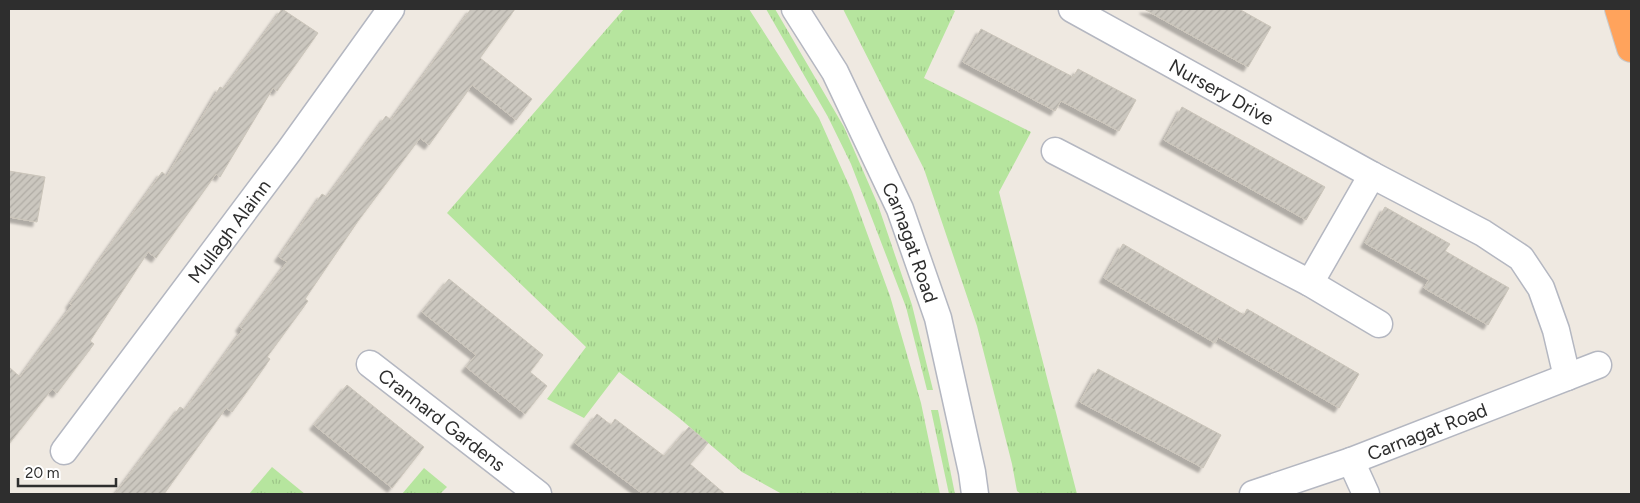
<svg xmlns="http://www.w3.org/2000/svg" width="1640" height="503" font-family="Figtree,sans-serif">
<defs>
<pattern id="grass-tufts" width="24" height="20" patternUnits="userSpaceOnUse" patternTransform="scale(1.25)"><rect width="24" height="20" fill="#b6e59e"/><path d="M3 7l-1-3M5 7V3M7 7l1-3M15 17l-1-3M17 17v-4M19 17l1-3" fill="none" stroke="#9dc588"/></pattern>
<pattern id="building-hatch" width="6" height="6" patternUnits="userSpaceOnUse" patternTransform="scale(1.25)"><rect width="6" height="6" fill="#cbc7bf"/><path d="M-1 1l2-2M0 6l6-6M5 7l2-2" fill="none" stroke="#afaba4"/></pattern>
<filter id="shadow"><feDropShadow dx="-4.5" dy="4.5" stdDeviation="1" flood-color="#0004"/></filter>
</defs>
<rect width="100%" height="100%" fill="#efe9e1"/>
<!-- grass -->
<g fill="url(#grass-tufts)">
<path d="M 624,9 L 749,9 L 819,118 L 852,192 L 890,296 L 921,403 L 940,494 L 782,494 L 742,472 L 678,417 L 619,372 L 584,418 L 547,399 L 586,347 L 447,213 Z"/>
<path d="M 766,9 L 775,9 L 844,127 L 878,205 L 912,305 L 933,390 L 927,390 L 906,307 L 851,164 L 828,117 Z"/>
<path d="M 843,9 L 951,9 L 955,11 L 924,78 L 1031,132 L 999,192 L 1077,494 L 1021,494 L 1017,491 L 1012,464 L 977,326 L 924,169 Z"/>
<path d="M 931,410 L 938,410 L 955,494 L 949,494 Z"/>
<path d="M 272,467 L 305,494 L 249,494 Z"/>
<path d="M 424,468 L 447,487 L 440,494 L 402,494 Z"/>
</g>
<!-- building -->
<g fill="url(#building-hatch)" stroke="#cbc5ba" filter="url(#shadow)">
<path d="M 282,9 L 318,33 L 277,91 L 273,88 L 220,177 L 216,174 L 156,258 L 148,252 L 90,341 L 94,344 L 57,393 L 52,389 L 9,444 L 9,367 L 20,377 L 72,305 L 70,304 L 101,258 L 162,172 L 167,176 L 220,87 L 224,89 Z"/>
<path d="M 471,9 L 515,9 L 480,58 L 532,99 L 516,120 L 472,85 L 429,145 L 420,138 L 358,221 L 305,299 L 308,301 L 267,357 L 270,359 L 251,386 L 232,412 L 226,408 L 164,494 L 115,494 L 180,407 L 185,410 L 243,329 L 240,327 L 287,262 L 279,257 L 322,194 L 327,197 L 386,116 L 391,120 Z"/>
<path d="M 1144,9 L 1239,9 L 1271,27 L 1248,67 Z"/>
<path d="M 981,29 L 1073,77 L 1078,69 L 1136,100 L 1119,131 L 1061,101 L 1055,111 L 963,62 Z"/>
<path d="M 1182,107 L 1325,187 L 1306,220 L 1164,140 Z"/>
<path d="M 9,171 L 45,177 L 37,222 L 9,217 Z"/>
<path d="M 1385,207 L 1450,244 L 1445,251 L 1509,288 L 1488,325 L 1424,288 L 1429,280 L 1365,243 Z"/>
<path d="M 1123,244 L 1244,315 L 1247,309 L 1359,374 L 1339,408 L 1218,337 L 1215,343 L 1104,278 Z"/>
<path d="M 449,279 L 543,355 L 530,372 L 547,386 L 525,414 L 466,367 L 476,355 L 422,312 Z"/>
<path d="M 1098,369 L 1221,435 L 1203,468 L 1080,402 Z"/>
<path d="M 347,385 L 424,447 L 392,488 L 314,425 Z"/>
<path d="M 597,414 L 611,425 L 615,419 L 664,456 L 689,427 L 708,443 L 690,464 L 725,494 L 643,494 L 575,443 Z"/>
</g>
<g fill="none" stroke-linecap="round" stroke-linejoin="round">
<defs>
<g id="street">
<path id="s1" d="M 795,9 L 835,72 L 900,209 L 938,318 L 972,472 L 975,494"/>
<path id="s2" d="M 1072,9 L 1372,175 L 1483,233 L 1521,258 L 1541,288 L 1556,330 L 1567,377"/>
<path d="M 1055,151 L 1310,283 L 1379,324"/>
<path d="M 1310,283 L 1372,175"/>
<path id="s3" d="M 370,364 L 538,494"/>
<path id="s4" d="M 64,451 L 289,151 L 391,9"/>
<path d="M 1351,461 L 1366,494"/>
<path id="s5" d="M 1253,494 L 1351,461 L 1598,365"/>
</g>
<path id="highway" d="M 1619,9 L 1631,48"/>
</defs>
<!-- street casing -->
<use href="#street" stroke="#b4b7c1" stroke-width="29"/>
<!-- highway casing -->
<use href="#highway" stroke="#c9c9c9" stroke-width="30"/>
<!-- street -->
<use href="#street" stroke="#fff" stroke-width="26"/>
<!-- highway -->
<use href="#highway" stroke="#ffa35c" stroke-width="28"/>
</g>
<g text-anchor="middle" stroke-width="5" stroke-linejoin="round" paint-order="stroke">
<!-- street labels -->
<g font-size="19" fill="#2e2e2e" stroke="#fff">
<text dy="7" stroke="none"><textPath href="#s2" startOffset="171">Nursery Drive</textPath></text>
<text dy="7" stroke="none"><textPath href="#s4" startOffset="275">Mullagh Alainn</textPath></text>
<text dy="7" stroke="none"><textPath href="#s1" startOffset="261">Carnagat Road</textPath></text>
<text dy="7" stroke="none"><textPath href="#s3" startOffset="91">Crannard Gardens</textPath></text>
<text dy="7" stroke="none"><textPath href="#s5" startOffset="185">Carnagat Road</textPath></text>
</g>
</g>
<!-- border -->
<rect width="1640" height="503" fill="none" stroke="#2e2e2e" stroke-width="20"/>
<!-- scale -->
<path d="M18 478v8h98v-8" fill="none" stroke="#2e2e2e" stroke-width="2.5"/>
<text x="25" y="478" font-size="15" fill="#2e2e2e" stroke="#ffffff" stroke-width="4" paint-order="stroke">20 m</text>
</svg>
